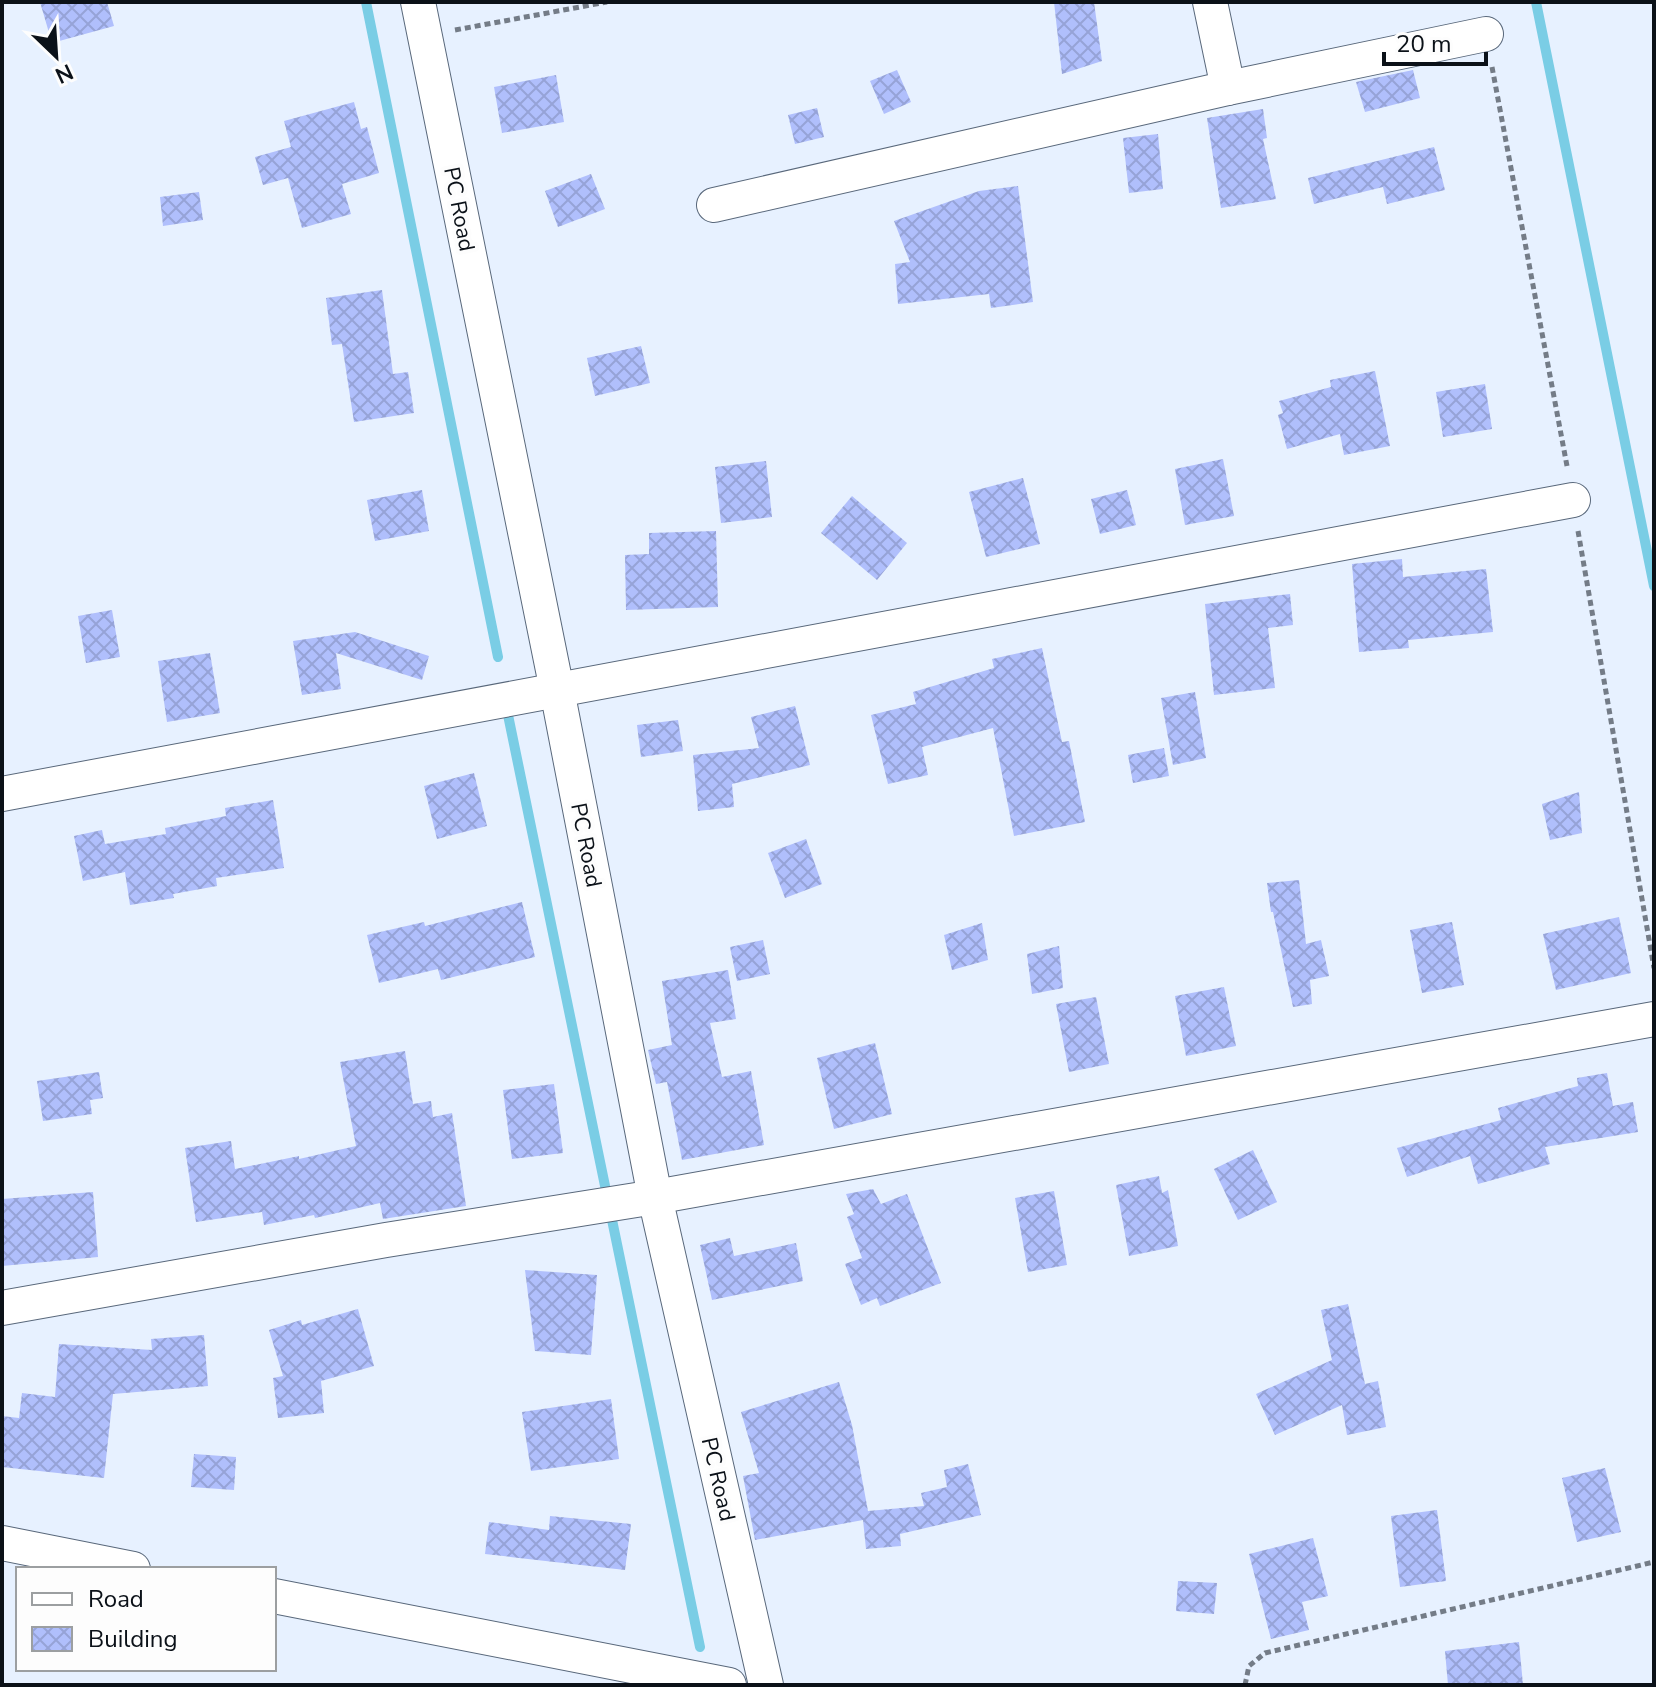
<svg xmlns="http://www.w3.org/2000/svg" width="1656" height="1687" font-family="'Nunito Sans',sans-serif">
<defs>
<pattern id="building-cross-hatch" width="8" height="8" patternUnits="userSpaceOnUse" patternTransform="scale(2)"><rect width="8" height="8" fill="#b0bffc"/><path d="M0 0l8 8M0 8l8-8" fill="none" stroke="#96a3d7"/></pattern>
</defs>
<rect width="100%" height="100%" fill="#e7f1ff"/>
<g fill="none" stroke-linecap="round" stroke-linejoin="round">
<!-- stream -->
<g stroke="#7acde5" stroke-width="10">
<path d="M 366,2 L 498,657"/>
<path d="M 1536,2 L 1654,586"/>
<path d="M 508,715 L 700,1647"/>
</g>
</g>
<!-- building -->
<g fill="url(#building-cross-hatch)">
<path d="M 40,2 L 107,2 L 114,26 L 52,43 Z"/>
<path d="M 1054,2 L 1094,2 L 1102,61 L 1062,74 Z"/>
<path d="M 897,70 L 911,102 L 884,114 L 870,81 Z"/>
<path d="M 1413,70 L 1420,98 L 1365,112 L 1356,82 Z"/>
<path d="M 556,75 L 564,122 L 502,133 L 494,87 Z"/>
<path d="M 354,102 L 361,129 L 367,127 L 379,173 L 342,184 L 351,214 L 302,228 L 288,178 L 263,185 L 255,157 L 291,147 L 284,121 Z"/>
<path d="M 817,108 L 824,137 L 795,144 L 788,115 Z"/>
<path d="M 1263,109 L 1267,138 L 1263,139 L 1276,199 L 1221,208 L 1207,118 Z"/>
<path d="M 1158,134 L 1163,189 L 1129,193 L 1123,138 Z"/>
<path d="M 1434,147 L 1445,190 L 1387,204 L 1383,187 L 1314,204 L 1308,178 Z"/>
<path d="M 591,174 L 605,209 L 558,227 L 545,191 Z"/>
<path d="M 1018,186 L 1033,302 L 991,308 L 989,294 L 898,304 L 895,264 L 910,262 L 894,221 L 979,191 Z"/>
<path d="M 199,192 L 203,220 L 163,226 L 160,197 Z"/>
<path d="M 382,290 L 393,374 L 408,372 L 414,413 L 354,422 L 342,344 L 332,345 L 326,298 Z"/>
<path d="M 641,346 L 650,383 L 595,396 L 587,358 Z"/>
<path d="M 1375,371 L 1390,446 L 1344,455 L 1340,434 L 1287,449 L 1278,415 L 1283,413 L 1279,401 L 1331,387 L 1330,380 Z"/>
<path d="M 1485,384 L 1492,429 L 1443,437 L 1436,392 Z"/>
<path d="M 1223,459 L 1234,516 L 1185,525 L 1175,469 Z"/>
<path d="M 766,461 L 772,517 L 721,523 L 715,467 Z"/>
<path d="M 1023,478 L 1040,544 L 986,557 L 969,492 Z"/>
<path d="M 422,490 L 429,531 L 375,541 L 367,500 Z"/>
<path d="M 1127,490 L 1136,525 L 1100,534 L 1091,499 Z"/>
<path d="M 852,496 L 907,543 L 877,580 L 821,533 Z"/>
<path d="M 716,531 L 718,607 L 626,610 L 625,555 L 649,554 L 649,533 Z"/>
<path d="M 1402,559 L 1403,577 L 1486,569 L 1493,632 L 1408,640 L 1409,648 L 1359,652 L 1352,564 Z"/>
<path d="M 1290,594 L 1293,625 L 1268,628 L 1275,688 L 1214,695 L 1205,604 Z"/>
<path d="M 112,610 L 120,657 L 86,663 L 78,616 Z"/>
<path d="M 355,632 L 429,656 L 422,680 L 336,653 L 341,689 L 302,695 L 293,641 Z"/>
<path d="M 1042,648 L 1062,742 L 1069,741 L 1085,822 L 1014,836 L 993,728 L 922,747 L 928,775 L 888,784 L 871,715 L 916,704 L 913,692 L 994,668 L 992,659 Z"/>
<path d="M 210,653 L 220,713 L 167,722 L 158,661 Z"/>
<path d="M 1195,692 L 1206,758 L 1173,765 L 1161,698 Z"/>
<path d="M 795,706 L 810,765 L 732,784 L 734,807 L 698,811 L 693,755 L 759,748 L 751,717 Z"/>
<path d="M 678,720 L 683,751 L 641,757 L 637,725 Z"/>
<path d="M 1164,748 L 1169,776 L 1133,783 L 1128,755 Z"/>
<path d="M 474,773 L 487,826 L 437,839 L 424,786 Z"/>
<path d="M 1579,792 L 1582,833 L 1550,840 L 1542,804 Z"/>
<path d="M 273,800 L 284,868 L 216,878 L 217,886 L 173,894 L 174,898 L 130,905 L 125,872 L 83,881 L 74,836 L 102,830 L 105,844 L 166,834 L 165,828 L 226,816 L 225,808 Z"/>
<path d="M 806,839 L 822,884 L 785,898 L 768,853 Z"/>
<path d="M 1299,880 L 1306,944 L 1321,940 L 1329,976 L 1310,980 L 1312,1004 L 1293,1007 L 1273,912 L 1271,912 L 1267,883 Z"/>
<path d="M 522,902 L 535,957 L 441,980 L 438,969 L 379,983 L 367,935 L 424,922 L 425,926 Z"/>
<path d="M 1619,917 L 1631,973 L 1556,990 L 1543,934 Z"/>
<path d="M 1452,922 L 1464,985 L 1422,993 L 1410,930 Z"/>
<path d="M 982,923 L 988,960 L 952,970 L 944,935 Z"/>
<path d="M 763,940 L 770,974 L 737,981 L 730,947 Z"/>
<path d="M 1059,946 L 1063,988 L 1032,994 L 1027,954 Z"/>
<path d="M 728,970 L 736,1019 L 710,1023 L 722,1077 L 751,1071 L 764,1145 L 682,1160 L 667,1082 L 656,1084 L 648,1050 L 672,1045 L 662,981 Z"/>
<path d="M 1224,987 L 1236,1046 L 1186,1056 L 1175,996 Z"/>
<path d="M 1096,997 L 1109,1064 L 1069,1072 L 1056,1004 Z"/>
<path d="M 875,1043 L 892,1114 L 834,1129 L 817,1058 Z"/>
<path d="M 405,1051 L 413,1104 L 431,1101 L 433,1117 L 452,1113 L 466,1206 L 383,1219 L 380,1203 L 315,1218 L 314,1215 L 264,1225 L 262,1212 L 196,1222 L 185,1148 L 231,1141 L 235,1169 L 299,1156 L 299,1159 L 356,1146 L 340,1062 Z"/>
<path d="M 99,1072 L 103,1098 L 90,1100 L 92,1114 L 43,1121 L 37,1081 Z"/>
<path d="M 1607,1073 L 1613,1106 L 1633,1102 L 1638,1132 L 1545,1147 L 1550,1164 L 1478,1184 L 1470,1156 L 1407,1177 L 1397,1148 L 1501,1120 L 1498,1108 L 1578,1086 L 1577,1078 Z"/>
<path d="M 554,1084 L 563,1153 L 512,1159 L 503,1090 Z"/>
<path d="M 1253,1150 L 1277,1202 L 1238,1220 L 1214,1169 Z"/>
<path d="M 1159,1176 L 1162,1193 L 1168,1190 L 1178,1246 L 1129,1256 L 1116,1185 Z"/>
<path d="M 873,1189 L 881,1204 L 907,1194 L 941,1283 L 880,1306 L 877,1298 L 861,1305 L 845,1264 L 862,1258 L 847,1217 L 854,1214 L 846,1194 Z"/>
<path d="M 1054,1191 L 1067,1265 L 1028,1272 L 1015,1198 Z"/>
<path d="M 93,1192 L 98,1257 L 2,1266 L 2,1199 Z"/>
<path d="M 730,1238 L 734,1256 L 796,1243 L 803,1281 L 712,1300 L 700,1245 Z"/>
<path d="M 525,1270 L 597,1275 L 591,1355 L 535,1351 Z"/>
<path d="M 1348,1304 L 1365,1384 L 1378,1381 L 1386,1427 L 1347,1435 L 1342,1405 L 1275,1435 L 1256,1394 L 1332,1360 L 1321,1310 Z"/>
<path d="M 358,1309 L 374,1366 L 321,1381 L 324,1413 L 278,1418 L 273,1378 L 283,1376 L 269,1330 L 301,1320 L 302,1325 Z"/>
<path d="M 204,1335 L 208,1386 L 113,1394 L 104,1478 L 2,1467 L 2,1416 L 19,1418 L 22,1393 L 55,1397 L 59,1344 L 152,1350 L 151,1339 Z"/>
<path d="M 839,1382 L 852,1425 L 868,1511 L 924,1506 L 921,1493 L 947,1487 L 944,1470 L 968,1464 L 981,1515 L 900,1534 L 901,1546 L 866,1549 L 863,1520 L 755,1540 L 743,1476 L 759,1473 L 741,1412 Z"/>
<path d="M 611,1399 L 619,1459 L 531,1471 L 522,1412 Z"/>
<path d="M 194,1454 L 236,1457 L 234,1490 L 191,1487 Z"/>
<path d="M 1605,1468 L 1621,1532 L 1577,1542 L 1562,1478 Z"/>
<path d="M 1437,1510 L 1446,1581 L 1400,1587 L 1391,1516 Z"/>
<path d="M 550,1516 L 631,1524 L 625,1570 L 485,1554 L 489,1522 L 549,1530 Z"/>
<path d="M 1313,1538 L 1328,1596 L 1302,1602 L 1309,1630 L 1271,1639 L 1249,1554 Z"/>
<path d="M 1178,1581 L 1217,1583 L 1214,1614 L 1176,1611 Z"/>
<path d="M 1519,1642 L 1523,1685 L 1448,1685 L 1445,1651 Z"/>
</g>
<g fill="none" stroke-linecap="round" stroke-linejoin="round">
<defs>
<g id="street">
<path d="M 418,2 L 557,690 L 655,1197 L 766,1685"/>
<path d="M 1210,2 L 1228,88"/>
<path d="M 714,205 L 1228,88 L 1486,34"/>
<path d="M 2,794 L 1573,500"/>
<path d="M 2,1308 L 386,1240 L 655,1197 L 1654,1019"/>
<path d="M 2,1543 L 133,1569"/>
<path d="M 274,1596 L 729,1685"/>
</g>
</defs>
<!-- street casing -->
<use href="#street" stroke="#59687b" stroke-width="36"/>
<!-- path -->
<g stroke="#747c87" stroke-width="5" stroke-dasharray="6 4" stroke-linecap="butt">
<path d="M 455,30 L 607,2"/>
<path d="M 1492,67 L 1567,466"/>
<path d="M 1578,531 L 1654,968"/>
<path d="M 1245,1685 L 1249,1666 L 1265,1653 L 1654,1562"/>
</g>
<!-- street -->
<use href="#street" stroke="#fff" stroke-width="34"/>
</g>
<g text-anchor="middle" stroke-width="8" stroke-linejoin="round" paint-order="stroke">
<!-- street labels -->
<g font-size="22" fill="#0b1118" stroke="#fdfdfd">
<text transform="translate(460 209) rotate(79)" y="8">PC Road</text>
<text transform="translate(587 845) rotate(79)" y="8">PC Road</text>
<text transform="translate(719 1479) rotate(77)" y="8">PC Road</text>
</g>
</g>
<!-- border -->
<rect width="1656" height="1687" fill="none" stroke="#0b1118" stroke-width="8"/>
<!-- legend -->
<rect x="16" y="1567" width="260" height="104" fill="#fdfdfd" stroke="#9c9fa1" stroke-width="2"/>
<rect x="32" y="1593" width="40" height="12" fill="#ffffff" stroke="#9c9fa1" stroke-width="2"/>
<text x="88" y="1607" font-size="24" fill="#0b1118">Road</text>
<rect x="32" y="1627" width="40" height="24" fill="url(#building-cross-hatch)" stroke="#9c9fa1" stroke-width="2"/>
<text x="88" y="1647" font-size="24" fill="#0b1118">Building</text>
<!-- north arrow -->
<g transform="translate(56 56) rotate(155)" stroke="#fdfdfd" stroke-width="6" paint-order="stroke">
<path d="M0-6L14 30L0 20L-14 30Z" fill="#0b1118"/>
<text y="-12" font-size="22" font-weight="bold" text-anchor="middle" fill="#0b1118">N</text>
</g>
<!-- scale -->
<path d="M1384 52v12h102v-12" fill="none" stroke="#0b1118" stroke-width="4"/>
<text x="1396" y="52" font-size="24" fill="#0b1118" stroke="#fdfdfd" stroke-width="6" paint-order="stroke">20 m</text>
</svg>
